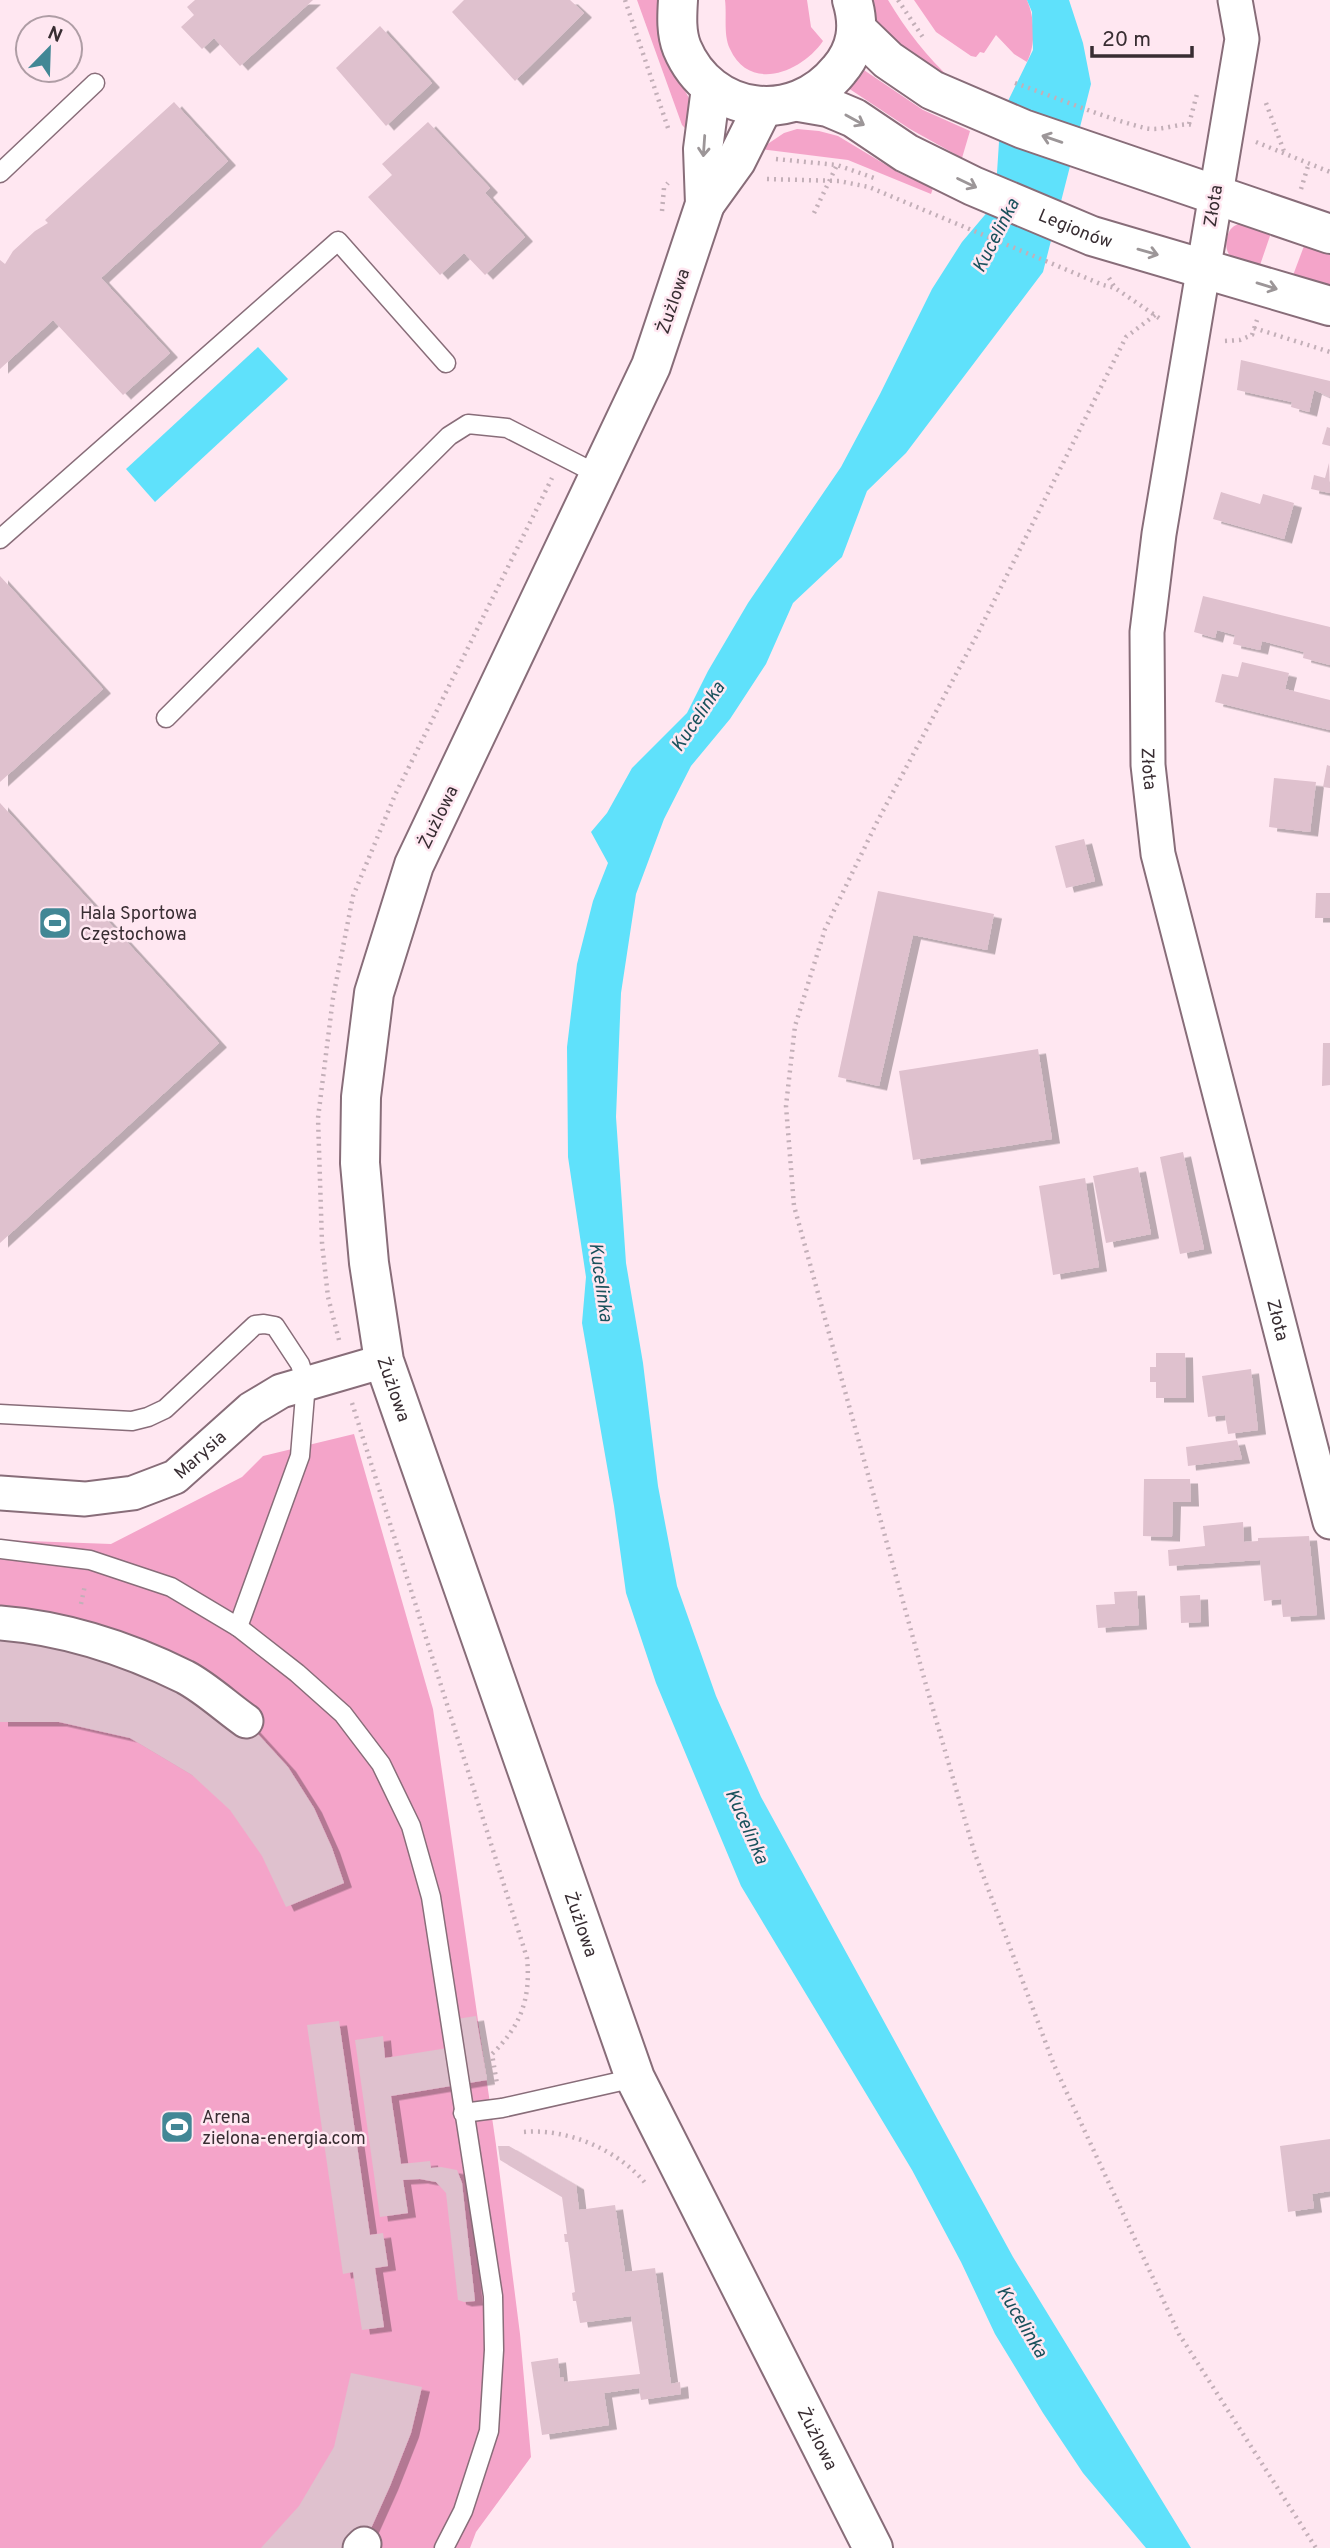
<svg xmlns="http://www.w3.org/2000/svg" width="1330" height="2548" font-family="Overpass,sans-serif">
<defs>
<filter id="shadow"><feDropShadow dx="8" dy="4.5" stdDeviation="0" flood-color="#0004"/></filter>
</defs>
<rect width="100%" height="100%" fill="#ffe7f1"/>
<!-- green -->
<g fill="#f4a4c9">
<path d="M 637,0 L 668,0 L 682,85 L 692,104 L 687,130 L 682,125 Z"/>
<path d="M 725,0 L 807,0 L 811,27 L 823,41 C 802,72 750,93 730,49 C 723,35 727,15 725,0 Z"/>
<path d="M 866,0 L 888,0 C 906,30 927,57 953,81 C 921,62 872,41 866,0 Z"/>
<path d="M 914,0 L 1027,0 C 1035,19 1036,44 1027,62 L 1014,54 L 996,35 L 984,53 L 980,52 L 976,57 L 971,56 L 936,32 Z"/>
<path d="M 852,62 L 923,110 L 970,131 L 962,158 L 910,129 L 839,82 Z"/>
<path d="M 797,129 L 819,131 L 838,136 L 901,174 L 933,188 L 931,194 L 848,160 L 760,149 L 784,133 Z"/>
<path d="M 1242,223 L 1271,233 L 1259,268 C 1242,262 1222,261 1227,238 C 1229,229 1233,225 1242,223 Z"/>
<path d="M 1304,246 L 1330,255 L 1330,290 L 1292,278 Z"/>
<path d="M 354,1434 L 433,1709 L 496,2145 L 520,2334 L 531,2457 L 476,2532 L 470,2548 L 0,2548 L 0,1540 L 111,1544 L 242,1477 L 263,1456 Z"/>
</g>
<!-- water -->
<g fill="#5fe1fb">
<path d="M 1027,0 L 1069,0 L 1083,43 L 1091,84 L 1043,272 L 906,453 L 867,491 L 842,557 L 793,603 L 766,664 L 730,719 L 691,766 L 664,819 L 636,894 L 621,993 L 616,1117 L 626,1263 L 643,1363 L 658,1486 L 677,1586 L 716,1696 L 761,1797 L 1013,2257 L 1191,2548 L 1146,2548 L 1083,2473 L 1043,2413 L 995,2334 L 961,2262 L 912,2170 L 741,1886 L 656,1683 L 626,1593 L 614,1506 L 582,1323 L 586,1277 L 568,1157 L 567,1047 L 577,964 L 593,901 L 608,863 L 591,832 L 607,813 L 632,768 L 687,713 L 708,671 L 748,603 L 841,467 L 880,394 L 932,289 L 962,242 L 995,203 L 999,142 L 1008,101 L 1033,50 L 1032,12 Z"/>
<path d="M 258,347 L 288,379 L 155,502 L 126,469 Z"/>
</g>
<!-- building -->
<g fill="#dfc1ce" filter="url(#shadow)">
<path d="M 195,0 L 313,0 L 240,66 L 214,38 L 202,49 L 181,27 L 194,15 L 187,7 Z"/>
<path d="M 464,0 L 570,0 L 584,13 L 515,81 L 452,12 Z"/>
<path d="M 380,26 L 432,83 L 386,126 L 336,68 Z"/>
<path d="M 174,102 L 228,161 L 101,278 L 170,353 L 123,395 L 53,320 L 0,369 L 0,260 L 5,264 L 13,251 L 35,231 L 48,223 L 45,220 Z"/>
<path d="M 428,122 L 490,188 L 485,193 L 525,237 L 485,275 L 464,253 L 440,275 L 368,197 L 392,175 L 382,164 Z"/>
<path d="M 1241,360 L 1330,381 L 1330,397 L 1314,390 L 1309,412 L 1291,407 L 1292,402 L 1237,390 Z"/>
<path d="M 1327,427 L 1330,428 L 1330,446 L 1322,444 Z"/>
<path d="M 1329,463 L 1330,493 L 1311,489 L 1314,475 L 1325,478 Z"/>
<path d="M 1221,492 L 1260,504 L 1263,494 L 1294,503 L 1284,539 L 1213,519 Z"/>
<path d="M 0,576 L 103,689 L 0,782 Z"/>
<path d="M 1203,596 L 1330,627 L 1330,665 L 1303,658 L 1304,652 L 1262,641 L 1260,650 L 1233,644 L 1235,635 L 1217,630 L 1215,638 L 1194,632 Z"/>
<path d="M 1242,662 L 1289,673 L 1285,689 L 1330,700 L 1330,730 L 1215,702 L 1222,674 L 1238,677 Z"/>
<path d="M 1327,765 L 1330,766 L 1330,788 L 1323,787 Z"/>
<path d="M 1274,778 L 1316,782 L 1310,832 L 1269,827 Z"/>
<path d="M 0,803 L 219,1043 L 0,1243 Z"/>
<path d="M 1084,839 L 1095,881 L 1066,888 L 1055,846 Z"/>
<path d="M 878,891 L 994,914 L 987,950 L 913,935 L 879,1086 L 838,1077 Z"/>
<path d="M 1316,893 L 1330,893 L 1330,918 L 1315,918 Z"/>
<path d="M 1323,1043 L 1330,1043 L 1330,1085 L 1322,1086 Z"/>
<path d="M 1038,1049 L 1052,1139 L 913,1160 L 899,1071 Z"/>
<path d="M 1183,1152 L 1204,1249 L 1180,1254 L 1160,1157 Z"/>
<path d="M 1138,1167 L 1151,1234 L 1106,1243 L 1093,1176 Z"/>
<path d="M 1085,1178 L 1099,1267 L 1053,1275 L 1039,1186 Z"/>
<path d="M 1156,1353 L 1185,1353 L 1186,1398 L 1156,1398 L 1156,1382 L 1150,1382 L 1150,1367 L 1156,1367 Z"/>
<path d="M 1251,1369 L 1258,1430 L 1228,1434 L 1225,1415 L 1208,1417 L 1202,1376 Z"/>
<path d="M 1237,1440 L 1242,1459 L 1188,1466 L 1186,1447 Z"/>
<path d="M 1144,1479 L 1190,1479 L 1191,1502 L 1173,1502 L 1172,1537 L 1143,1536 Z"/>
<path d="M 1243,1522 L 1244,1542 L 1258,1541 L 1258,1538 L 1309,1536 L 1317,1615 L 1283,1617 L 1281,1599 L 1264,1601 L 1260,1560 L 1169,1566 L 1168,1550 L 1205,1546 L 1203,1526 Z"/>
<path d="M 1137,1591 L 1139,1625 L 1098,1628 L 1096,1605 L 1115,1604 L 1114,1592 Z"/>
<path d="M 1200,1595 L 1201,1622 L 1181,1623 L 1180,1596 Z"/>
<path d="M 0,1623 L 28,1625 L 246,1721 L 288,1767 L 314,1808 L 332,1848 L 344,1883 L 286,1907 L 262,1856 L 230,1810 L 192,1775 L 130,1738 L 59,1722 L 0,1722 Z"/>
<path d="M 476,2016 L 487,2080 L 391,2096 L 401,2164 L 430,2161 L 431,2168 L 441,2167 L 457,2170 L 462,2183 L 475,2301 L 464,2302 L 458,2300 L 446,2193 L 436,2182 L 420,2179 L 403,2180 L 408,2213 L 380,2217 L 355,2040 L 383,2036 L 385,2058 L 454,2047 L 450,2020 Z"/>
<path d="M 339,2021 L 370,2235 L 383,2233 L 388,2266 L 375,2268 L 384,2327 L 362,2330 L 353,2272 L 343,2274 L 307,2025 Z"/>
<path d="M 1330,2139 L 1330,2191 L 1312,2194 L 1314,2208 L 1288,2212 L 1280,2146 Z"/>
<path d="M 498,2146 L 509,2146 L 576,2185 L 579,2210 L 615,2205 L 625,2272 L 655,2268 L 671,2384 L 680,2382 L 681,2394 L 641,2400 L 639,2388 L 604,2393 L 609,2425 L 542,2435 L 531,2362 L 558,2358 L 560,2378 L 563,2377 L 564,2382 L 640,2374 L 631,2316 L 580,2323 L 576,2301 L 573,2301 L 572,2293 L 575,2292 L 568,2242 L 565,2242 L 564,2234 L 567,2234 L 562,2197 L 500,2160 Z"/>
<path d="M 351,2373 L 422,2387 L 411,2433 L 390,2486 L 364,2544 L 360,2548 L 261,2548 L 299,2506 L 334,2447 Z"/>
</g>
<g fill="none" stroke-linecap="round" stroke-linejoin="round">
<defs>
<g id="lane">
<path d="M 0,173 L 95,83"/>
<path d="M 0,539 L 338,241 L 446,363"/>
<path d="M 166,718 L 449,436 L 468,424 L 507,428 L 601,476"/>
<path d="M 0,1414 L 132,1421 L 148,1417 L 165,1409 L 255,1325 L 264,1324 L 275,1326 L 300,1364 L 306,1383 L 300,1456 L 238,1627"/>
<path d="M 0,1549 L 90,1560 L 171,1587 L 238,1627 L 297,1673 L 343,1714 L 381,1764 L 411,1826 L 431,1897 L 493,2296 L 494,2350 L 489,2431 L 463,2511 L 444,2548"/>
<path d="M 463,2113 L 502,2108 L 635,2078"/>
</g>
<g id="street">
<path id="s1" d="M 1235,0 L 1242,39 L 1159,534 L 1147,632 L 1148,765 L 1158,854 L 1330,1522"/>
<path id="s2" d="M 0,1493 L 85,1499 L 133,1493 L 175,1477 L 251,1409 L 281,1391 L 384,1361"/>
<path d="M 0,1623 C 64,1628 128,1649 185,1677 C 206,1688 226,1707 246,1721"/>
<path d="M 360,2548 L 364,2544"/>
</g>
<g id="secondary">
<path d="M 678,0 C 677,16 676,33 682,48 C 710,115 794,126 839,70 C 857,49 860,26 852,0"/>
<path d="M 857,30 L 888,60 L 932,90 L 1023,129 L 1330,234"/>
<path id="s3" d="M 711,88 L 703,149 L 705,204 L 651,366 L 414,865 L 374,993 L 361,1097 L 360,1163 L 369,1263 L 384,1361 L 635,2078 L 873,2548"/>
<path id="s4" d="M 799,102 L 828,107 L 854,118 L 906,153 L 973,186 L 1092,236 L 1330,306"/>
<path d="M 705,204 L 736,161 L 763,107"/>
</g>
</defs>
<!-- lane casing -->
<use href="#lane" stroke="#886d79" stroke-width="21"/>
<!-- street casing -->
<use href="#street" stroke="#886d79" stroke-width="37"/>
<!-- secondary casing -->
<use href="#secondary" stroke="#886d79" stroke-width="42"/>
<!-- path -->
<g stroke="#c3afb8" stroke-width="4.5" stroke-dasharray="2 5" stroke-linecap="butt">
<path d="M 625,0 L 668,128"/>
<path d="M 898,0 L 924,39"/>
<path d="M 1015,83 C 1058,98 1101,117 1145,128 C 1161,132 1179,122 1194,125"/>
<path d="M 1266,103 L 1285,154"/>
<path d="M 1189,124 L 1197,94"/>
<path d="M 1256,142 L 1330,172"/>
<path d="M 776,159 L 837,165 L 877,179"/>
<path d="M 767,179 L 839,181 L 869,187 L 1103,285 L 1115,288"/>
<path d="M 1301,189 L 1309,163"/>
<path d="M 662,211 L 664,188 L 668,183"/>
<path d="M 814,213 L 837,165"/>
<path d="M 1109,278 L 1115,288 L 1162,320"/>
<path d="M 1155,315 L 1126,337 L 978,633 L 877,822 L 825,929 L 795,1026 L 786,1106 L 794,1206 L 926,1685 L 974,1851 L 1054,2065 L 1179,2334 L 1316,2548"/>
<path d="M 1254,328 L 1330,352"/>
<path d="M 1225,341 L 1240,340 L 1252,335 L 1257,320"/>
<path d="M 339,1340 L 328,1297 L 322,1243 L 318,1118 L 333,998 L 353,896 L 395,795 L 552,478"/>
<path d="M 352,1403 L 527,1958 C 531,1998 521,2026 492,2054 L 497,2084"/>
<path d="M 81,1604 L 85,1585"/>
<path d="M 524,2132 C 567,2128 619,2150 646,2184"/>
</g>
<!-- lane -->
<use href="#lane" stroke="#fff" stroke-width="18"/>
<!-- street -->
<use href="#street" stroke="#fff" stroke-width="33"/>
<!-- secondary -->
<use href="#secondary" stroke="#fff" stroke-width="38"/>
</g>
<!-- one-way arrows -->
<defs><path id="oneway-shaft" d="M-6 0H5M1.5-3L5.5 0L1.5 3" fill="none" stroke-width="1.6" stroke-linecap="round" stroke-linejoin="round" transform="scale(1.75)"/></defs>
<g stroke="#9c9698">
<use href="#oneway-shaft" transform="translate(855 120) rotate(29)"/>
<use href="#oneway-shaft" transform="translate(1052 139) rotate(-161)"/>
<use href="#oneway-shaft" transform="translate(704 146) rotate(94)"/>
<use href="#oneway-shaft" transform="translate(967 183) rotate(26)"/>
<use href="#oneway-shaft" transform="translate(1148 252) rotate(16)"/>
<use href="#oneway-shaft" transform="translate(1267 286) rotate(17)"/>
</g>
<!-- icons -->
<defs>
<symbol id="stadium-square" viewBox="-11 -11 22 22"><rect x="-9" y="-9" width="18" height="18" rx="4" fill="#428795" stroke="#ffe7f1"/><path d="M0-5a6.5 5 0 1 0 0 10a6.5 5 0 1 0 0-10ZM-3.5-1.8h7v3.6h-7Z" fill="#fff"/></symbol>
</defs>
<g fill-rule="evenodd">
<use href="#stadium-square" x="36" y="904" width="38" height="38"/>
<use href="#stadium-square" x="158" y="2108" width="38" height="38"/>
</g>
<g text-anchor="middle" stroke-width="5" stroke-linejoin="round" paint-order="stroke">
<!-- street labels -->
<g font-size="18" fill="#382d32" stroke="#ffe7f1">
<text transform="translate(1213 206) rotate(-81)" y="6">Złota</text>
<text dy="6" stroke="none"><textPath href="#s4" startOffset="306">Legionów</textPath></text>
<text transform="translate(673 301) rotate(-71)" y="6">Żużlowa</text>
<text dy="6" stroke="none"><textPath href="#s1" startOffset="777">Złota</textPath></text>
<text transform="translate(438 817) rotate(-64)" y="6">Żużlowa</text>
<text dy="6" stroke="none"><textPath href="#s1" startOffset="1344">Złota</textPath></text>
<text dy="6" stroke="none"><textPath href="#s3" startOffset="1374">Żużlowa</textPath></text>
<text dy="6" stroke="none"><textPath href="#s2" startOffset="212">Marysia</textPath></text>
<text dy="6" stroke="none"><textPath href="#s3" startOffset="1941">Żużlowa</textPath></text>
<text dy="6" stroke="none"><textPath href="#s3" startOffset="2508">Żużlowa</textPath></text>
</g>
<!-- poi labels -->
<g font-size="18" fill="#382d32" stroke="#ffe7f1" text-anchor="start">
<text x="80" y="919">Hala Sportowa<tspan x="80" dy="21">Częstochowa</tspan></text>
<text x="202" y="2123">Arena<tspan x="202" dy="21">zielona-energia.com</tspan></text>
</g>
<!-- water labels -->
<g font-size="19" font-style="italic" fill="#19515c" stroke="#ffe7f1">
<text transform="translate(995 235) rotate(-63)" y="7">Kucelinka</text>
<text transform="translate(697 716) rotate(-56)" y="7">Kucelinka</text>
<text transform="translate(602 1282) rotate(82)" y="7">Kucelinka</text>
<text transform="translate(748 1826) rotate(66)" y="7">Kucelinka</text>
<text transform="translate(1023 2321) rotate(59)" y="7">Kucelinka</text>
</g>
</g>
<!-- north arrow -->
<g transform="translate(49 49) rotate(23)"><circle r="33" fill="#ffe7f1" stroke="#af9da5" stroke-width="2"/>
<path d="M0-5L12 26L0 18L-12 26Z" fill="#428795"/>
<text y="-10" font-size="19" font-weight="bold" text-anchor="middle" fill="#382d32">N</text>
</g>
<!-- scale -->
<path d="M1092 46v10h100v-10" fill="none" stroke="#382d32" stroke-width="3.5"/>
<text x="1102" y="46" font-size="21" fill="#382d32" stroke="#ffe7f1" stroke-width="5" paint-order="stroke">20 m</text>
</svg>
